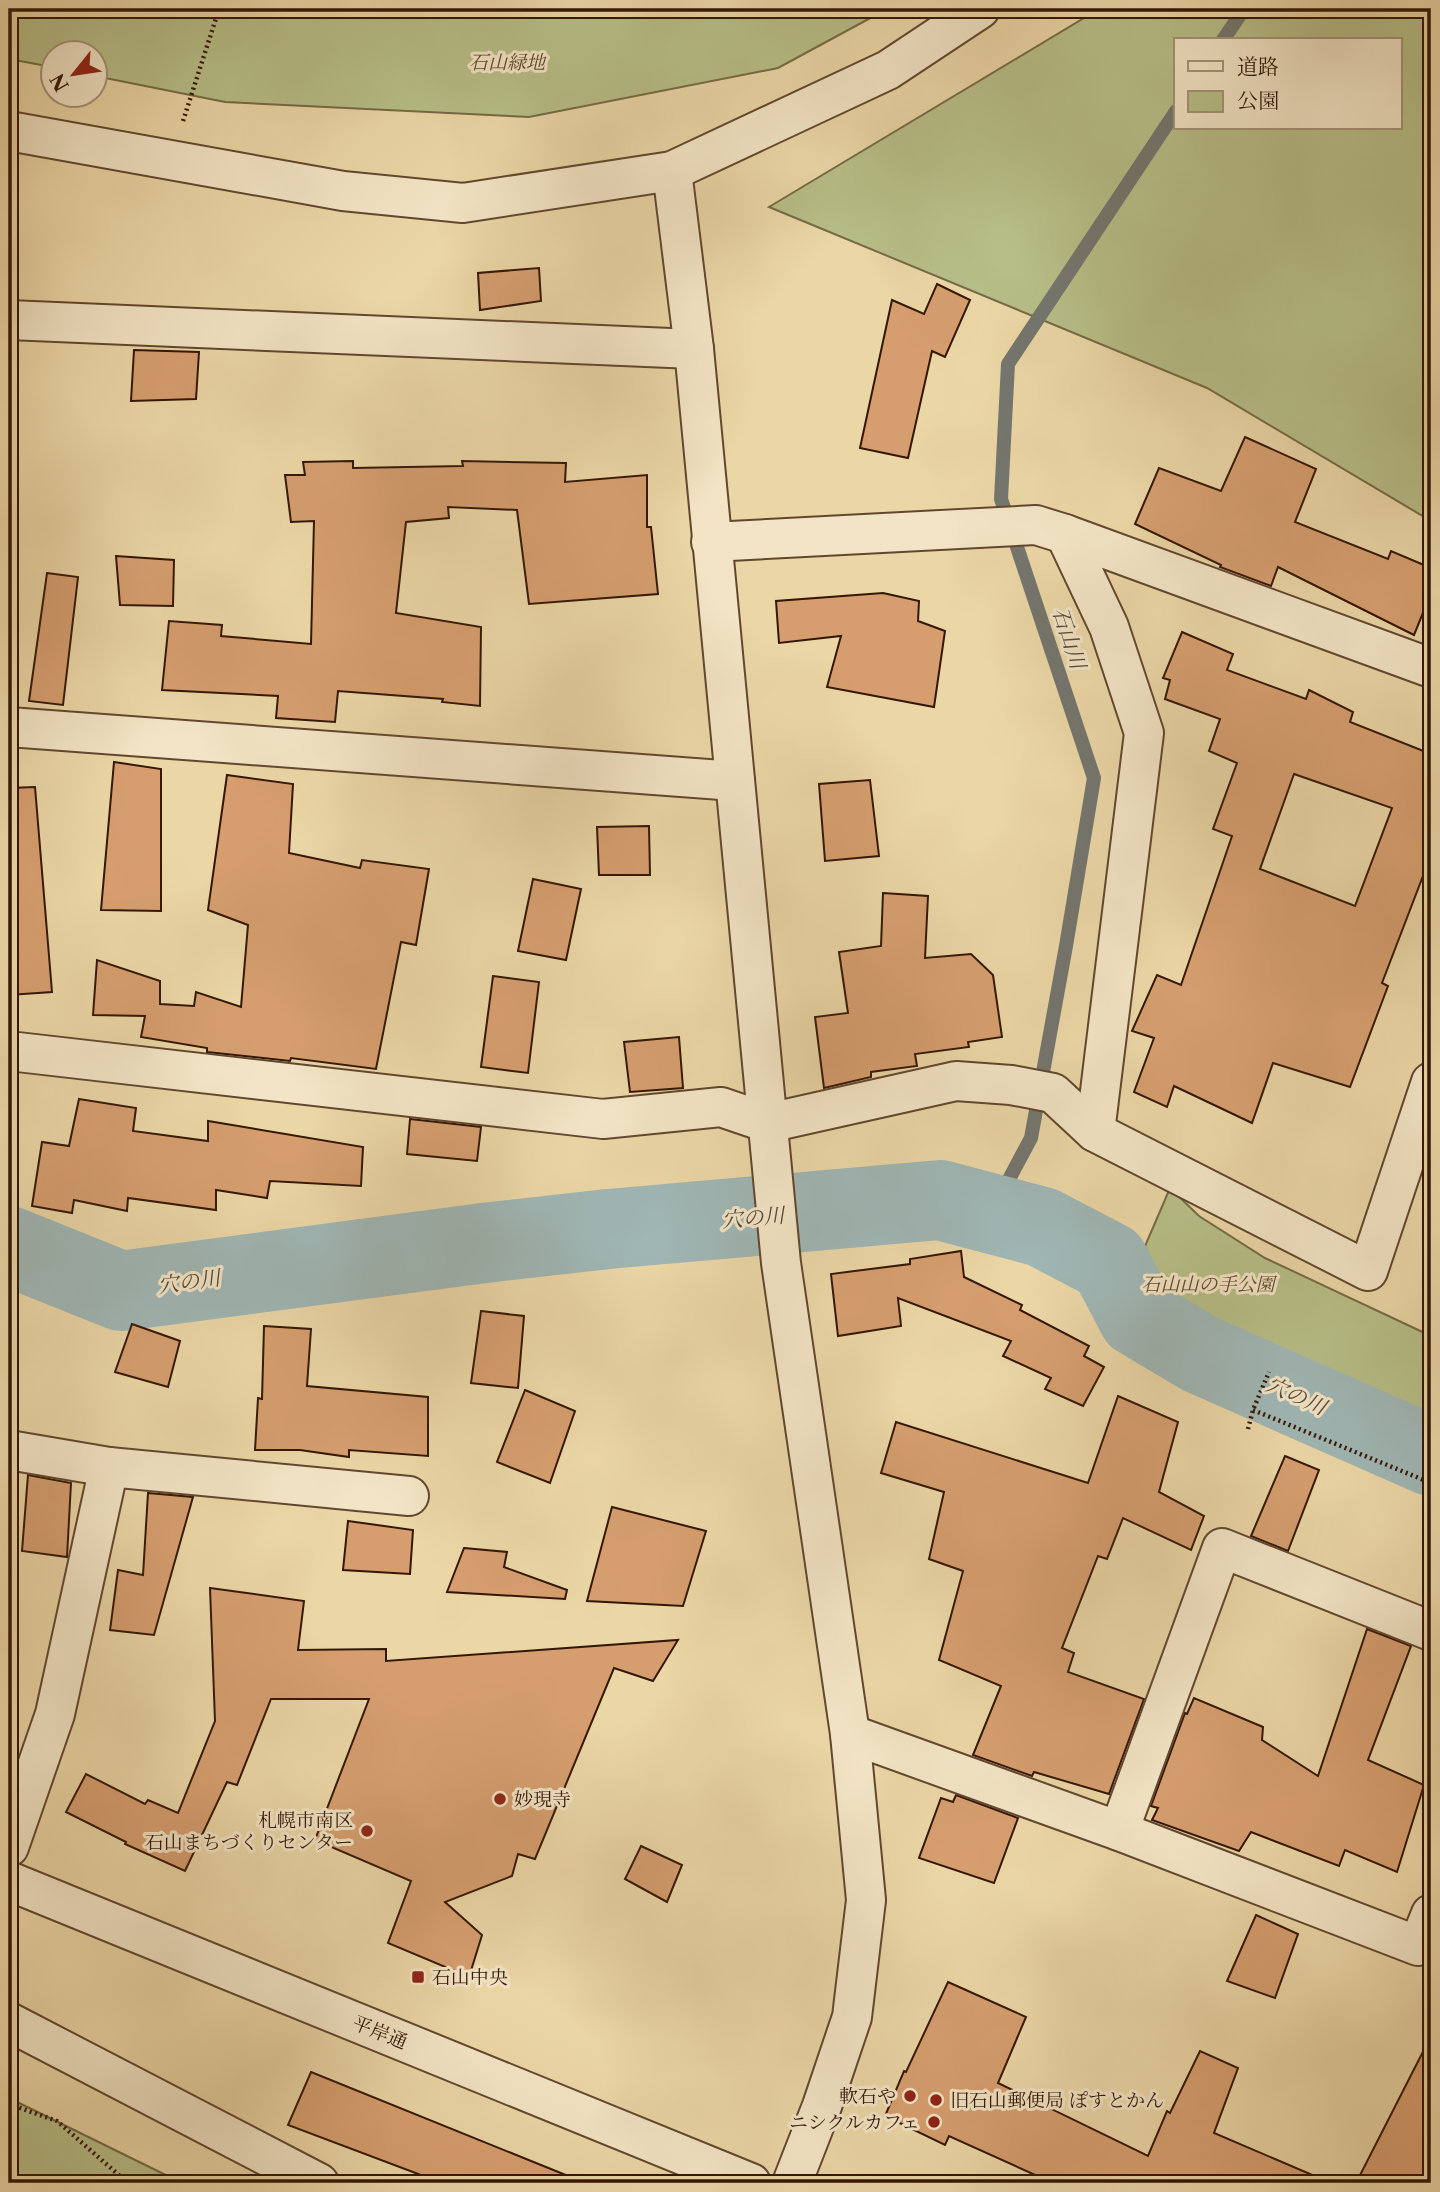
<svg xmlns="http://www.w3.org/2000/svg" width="1440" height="2192" font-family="'Libre Caslon Text','Noto Serif JP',serif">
<rect width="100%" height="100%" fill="#ebd6a6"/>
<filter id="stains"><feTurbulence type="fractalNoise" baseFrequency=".00286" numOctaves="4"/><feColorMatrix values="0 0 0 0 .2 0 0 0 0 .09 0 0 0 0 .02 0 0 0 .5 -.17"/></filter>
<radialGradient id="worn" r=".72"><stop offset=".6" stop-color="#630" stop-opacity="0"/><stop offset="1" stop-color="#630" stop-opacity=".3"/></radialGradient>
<!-- green -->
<g fill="#b7be87" stroke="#766a47" stroke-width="2" fill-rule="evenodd">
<path d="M 9,9 L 887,9 L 778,68 L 529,117 L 225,102 L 95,76 L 94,52 L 52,52 L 52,67 L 9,59 Z"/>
<path d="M 1099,9 L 1431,9 L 1431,521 L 1207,388 L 769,207 ZM 1176,40 L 1400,40 L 1400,128 L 1176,128 Z"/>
<path d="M 1170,1188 L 1199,1216 L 1265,1258 L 1431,1336 L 1431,1427 L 1417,1421 L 1355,1405 L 1307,1390 L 1227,1354 L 1185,1333 L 1127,1288 Z"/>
<path d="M 9,2098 L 182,2183 L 9,2183 Z"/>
</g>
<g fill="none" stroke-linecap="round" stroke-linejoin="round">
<!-- stream -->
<g stroke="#74766f" stroke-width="14">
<path d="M 1223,40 L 1244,9"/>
<path d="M 991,1213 L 1031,1138 L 1066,946 L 1094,778 L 1001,499 L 1008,364 L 1176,111"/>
</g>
<!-- river -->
<path stroke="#9fb6b4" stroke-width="80" d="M 9,1246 L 121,1291 L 484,1243 L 608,1229 L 940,1200 L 1042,1227 L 1109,1262 L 1138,1317 L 1200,1354 L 1431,1456"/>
</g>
<!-- building -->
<g fill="#d69e6f" stroke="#341707" stroke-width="2" fill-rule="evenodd">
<path d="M 539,268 L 541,301 L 480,310 L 478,273 Z"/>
<path d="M 937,284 L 970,300 L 945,357 L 932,351 L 908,458 L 860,448 L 892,300 L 924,314 Z"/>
<path d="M 134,350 L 199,352 L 196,399 L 131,401 Z"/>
<path d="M 1245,437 L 1316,469 L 1295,522 L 1388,559 L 1391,551 L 1431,568 L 1431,593 L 1414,635 L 1278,567 L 1271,586 L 1220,567 L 1221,565 L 1135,524 L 1159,468 L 1221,491 Z"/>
<path d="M 353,461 L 353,468 L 463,466 L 462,461 L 566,463 L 565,482 L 647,475 L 647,527 L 651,527 L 658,594 L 529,604 L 517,510 L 448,507 L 449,518 L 406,522 L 396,613 L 481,627 L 480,706 L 442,702 L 443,699 L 338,691 L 335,722 L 276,718 L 278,696 L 162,690 L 169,621 L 222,625 L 221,636 L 311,644 L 314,521 L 291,522 L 285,475 L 305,475 L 303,462 Z"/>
<path d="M 116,556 L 174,560 L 173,606 L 120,605 Z"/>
<path d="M 47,573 L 78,577 L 63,705 L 29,701 Z"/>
<path d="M 883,593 L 919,601 L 918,621 L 945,631 L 934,707 L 827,687 L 841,636 L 779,643 L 776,601 Z"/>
<path d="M 1182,632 L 1233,654 L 1227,670 L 1306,699 L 1309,690 L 1353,712 L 1350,722 L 1431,754 L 1431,855 L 1382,983 L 1388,986 L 1350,1087 L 1273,1063 L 1252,1123 L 1174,1086 L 1167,1107 L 1134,1092 L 1154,1038 L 1132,1031 L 1157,975 L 1181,985 L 1232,836 L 1213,829 L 1237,763 L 1209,751 L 1220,719 L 1165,699 L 1170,680 L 1163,678 ZM 1294,774 L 1392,808 L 1355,906 L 1260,869 Z"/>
<path d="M 114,762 L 161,769 L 161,911 L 101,910 Z"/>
<path d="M 227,775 L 293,784 L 289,853 L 360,868 L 362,860 L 429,869 L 416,945 L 401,942 L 376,1069 L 291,1058 L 290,1061 L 207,1052 L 207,1048 L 141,1037 L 145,1016 L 93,1015 L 97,960 L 160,981 L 160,1004 L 194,1006 L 196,992 L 241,1007 L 248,925 L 208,910 Z"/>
<path d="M 870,780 L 879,856 L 825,861 L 819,784 Z"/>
<path d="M 35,787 L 52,992 L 9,995 L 9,788 Z"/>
<path d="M 649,826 L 650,875 L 599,875 L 597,827 Z"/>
<path d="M 533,879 L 581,889 L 566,960 L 518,951 Z"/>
<path d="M 883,893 L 928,896 L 925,958 L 971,954 L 993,975 L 1002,1037 L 968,1042 L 969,1047 L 915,1054 L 917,1066 L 871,1072 L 871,1077 L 824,1088 L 815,1017 L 848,1013 L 839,952 L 881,946 Z"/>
<path d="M 493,976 L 539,982 L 528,1073 L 481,1067 Z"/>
<path d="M 679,1037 L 683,1088 L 630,1092 L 624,1042 Z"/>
<path d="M 79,1099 L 136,1108 L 133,1131 L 208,1141 L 208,1121 L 363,1147 L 361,1186 L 270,1181 L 267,1198 L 216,1190 L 216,1210 L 128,1198 L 127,1211 L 74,1200 L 72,1213 L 32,1206 L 42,1142 L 69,1146 Z"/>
<path d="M 410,1119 L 481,1127 L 477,1161 L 407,1154 Z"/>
<path d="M 961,1251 L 964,1277 L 1022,1305 L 1020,1310 L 1089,1346 L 1084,1356 L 1104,1367 L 1083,1406 L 1045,1389 L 1051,1378 L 1003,1356 L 1011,1341 L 898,1298 L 901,1326 L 838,1336 L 831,1274 L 910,1264 L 910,1259 Z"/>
<path d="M 481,1311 L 524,1316 L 518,1388 L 471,1383 Z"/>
<path d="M 132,1324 L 180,1341 L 168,1387 L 115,1372 Z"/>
<path d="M 264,1326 L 311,1329 L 307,1386 L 428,1397 L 428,1456 L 349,1450 L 349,1457 L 300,1450 L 255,1450 L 258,1398 L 262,1399 Z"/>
<path d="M 525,1390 L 575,1411 L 550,1483 L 497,1462 Z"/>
<path d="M 1118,1396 L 1178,1422 L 1159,1492 L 1204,1516 L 1191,1550 L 1123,1518 L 1107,1559 L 1098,1556 L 1062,1648 L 1074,1653 L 1068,1672 L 1144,1699 L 1109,1794 L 1034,1772 L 1032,1776 L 973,1755 L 1001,1686 L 939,1660 L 963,1571 L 929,1559 L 944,1492 L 881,1473 L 896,1422 L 1088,1483 Z"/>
<path d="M 1285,1456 L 1319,1470 L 1288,1551 L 1251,1536 Z"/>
<path d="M 28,1475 L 71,1483 L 67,1557 L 22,1551 Z"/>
<path d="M 148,1493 L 193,1497 L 154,1635 L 110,1630 L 118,1570 L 143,1575 Z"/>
<path d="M 612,1507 L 706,1531 L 683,1606 L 587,1601 Z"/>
<path d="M 348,1521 L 413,1530 L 410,1574 L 343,1570 Z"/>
<path d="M 464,1548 L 507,1552 L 504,1567 L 567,1590 L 565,1599 L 447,1592 Z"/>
<path d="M 210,1588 L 304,1601 L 298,1650 L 386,1649 L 386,1661 L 678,1640 L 653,1681 L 614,1668 L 535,1859 L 518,1854 L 512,1876 L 445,1902 L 482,1935 L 469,1977 L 388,1943 L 411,1881 L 315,1840 L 369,1699 L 271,1699 L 237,1785 L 227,1782 L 185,1871 L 125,1844 L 126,1842 L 66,1812 L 86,1774 L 145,1804 L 148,1800 L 178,1813 L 215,1721 Z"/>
<path d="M 1367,1629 L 1411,1646 L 1368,1760 L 1424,1785 L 1397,1872 L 1345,1850 L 1339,1866 L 1251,1832 L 1239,1851 L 1152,1820 L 1158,1808 L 1151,1806 L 1185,1713 L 1187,1714 L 1194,1698 L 1263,1727 L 1262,1740 L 1318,1776 Z"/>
<path d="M 956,1795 L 1018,1818 L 994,1883 L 919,1858 L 941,1798 L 953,1802 Z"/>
<path d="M 641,1846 L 682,1865 L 667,1902 L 625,1879 Z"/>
<path d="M 1256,1915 L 1298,1934 L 1275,1998 L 1227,1981 Z"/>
<path d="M 948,1982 L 1026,2017 L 998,2083 L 1148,2156 L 1167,2111 L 1170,2113 L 1200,2051 L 1238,2068 L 1214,2133 L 1331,2183 L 1053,2183 L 949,2136 L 945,2145 L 885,2116 L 904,2071 L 906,2072 Z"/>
<path d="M 1431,2036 L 1431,2183 L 1356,2183 Z"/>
<path d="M 311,2072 L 583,2182 L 583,2183 L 442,2183 L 288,2125 Z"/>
</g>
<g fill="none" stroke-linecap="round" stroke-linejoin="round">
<defs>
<g id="minor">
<path d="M 9,131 L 343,191 L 463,203 L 672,171 L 888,70 L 980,9"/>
<path d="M 672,171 L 694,349 L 781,1263 L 850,1734 L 866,1900 L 852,2017 L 822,2106 L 792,2183"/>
<path d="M 9,320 L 694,349"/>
<path d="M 1065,534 L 1109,627 L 1144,733 L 1095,1132"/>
<path d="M 711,542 L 1036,525 L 1065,534 L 1431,668"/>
<path d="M 9,727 L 735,781"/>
<path d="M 9,1051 L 603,1119 L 721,1107 L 768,1123 L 956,1081 L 1011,1085 L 1053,1093 L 1095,1132 L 1368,1271 L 1431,1082"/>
<path d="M 9,1450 L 109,1467 L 55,1714 L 9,1847"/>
<path d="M 109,1467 L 409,1496"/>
<path d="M 850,1734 L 1119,1831 L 1418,1946 L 1431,1914"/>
<path d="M 1119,1831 L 1222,1548 L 1431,1631"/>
<path d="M 9,1881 L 751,2183"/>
<path d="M 9,2022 L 319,2183"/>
</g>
</defs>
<!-- minor casing -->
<use href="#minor" stroke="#62472f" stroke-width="42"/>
<!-- path -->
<g stroke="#341707" stroke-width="4.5" stroke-dasharray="2 3.5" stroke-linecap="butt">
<path d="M 183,121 L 219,9"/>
<path d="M 1253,1410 L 1431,1483"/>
<path d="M 1248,1429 L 1253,1410 L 1269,1372"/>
<path d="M 9,2104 L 57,2121 L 128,2183"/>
</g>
<!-- minor -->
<use href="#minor" stroke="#f2e4c5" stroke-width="38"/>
</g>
<!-- markers -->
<g fill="#8f2418" stroke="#f2e4c5" stroke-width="2.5">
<circle cx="500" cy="1799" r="7"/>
<circle cx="367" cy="1831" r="7"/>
<rect x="411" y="1970" width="14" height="14" rx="3.5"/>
<circle cx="910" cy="2096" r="7"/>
<circle cx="936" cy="2100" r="7"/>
<circle cx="934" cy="2122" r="7"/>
</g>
<g text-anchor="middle" stroke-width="6" stroke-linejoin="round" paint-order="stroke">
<!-- park labels -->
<g font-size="19" font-style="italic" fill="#5b492d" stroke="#f2e4c5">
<text x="507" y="69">石山緑地</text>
<text x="1208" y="1291">石山山の手公園</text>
</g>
<!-- poi labels -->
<g font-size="19" fill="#341707" stroke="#f2e4c5" text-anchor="start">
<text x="514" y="1806">妙現寺</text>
<text x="353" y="1827" text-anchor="end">札幌市南区<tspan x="353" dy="22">石山まちづくりセンター</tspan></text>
<text x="432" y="1984">石山中央</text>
<text x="896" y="2103" text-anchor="end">軟石や</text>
<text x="950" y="2107">旧石山郵便局 ぽすとかん</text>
<text x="920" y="2129" text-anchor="end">ニシクルカフェ</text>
</g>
<!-- street labels -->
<g font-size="19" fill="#341707" stroke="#f2e4c5">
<text transform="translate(380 2032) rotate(22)" y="7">平岸通</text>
</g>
<!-- water labels -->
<g font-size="21" font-style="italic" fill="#54473b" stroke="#f2e4c5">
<text transform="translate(1069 638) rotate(72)" y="7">石山川</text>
<text transform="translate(753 1218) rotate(-5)" y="7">穴の川</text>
<text transform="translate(189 1282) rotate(-8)" y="7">穴の川</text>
<text transform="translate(1296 1396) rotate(24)" y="7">穴の川</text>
</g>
</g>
<!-- margin -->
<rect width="1440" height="2192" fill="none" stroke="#ebd6a6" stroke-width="35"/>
<rect x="10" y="10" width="1419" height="2171" fill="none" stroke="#341707" stroke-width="3.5"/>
<rect x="18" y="18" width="1405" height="2157" fill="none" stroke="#341707" stroke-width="2"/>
<!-- legend -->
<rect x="1174" y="38" width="228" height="91" fill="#f2e4c5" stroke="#a69279" stroke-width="2"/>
<rect x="1188" y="61" width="35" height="10" fill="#f2e4c5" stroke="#a69279" stroke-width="2"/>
<text x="1237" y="74" font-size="21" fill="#341707">道路</text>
<rect x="1188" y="91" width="35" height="21" fill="#b7be87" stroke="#a69279" stroke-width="2"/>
<text x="1237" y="108" font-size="21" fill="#341707">公園</text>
<!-- north arrow -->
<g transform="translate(74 74) rotate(240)"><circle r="33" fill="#f2e4c5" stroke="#a69279" stroke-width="2"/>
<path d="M0-5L12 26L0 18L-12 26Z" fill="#8f2418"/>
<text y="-10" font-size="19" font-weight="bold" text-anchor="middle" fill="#341707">N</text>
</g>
<rect width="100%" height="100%" filter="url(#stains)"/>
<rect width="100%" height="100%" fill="url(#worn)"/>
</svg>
